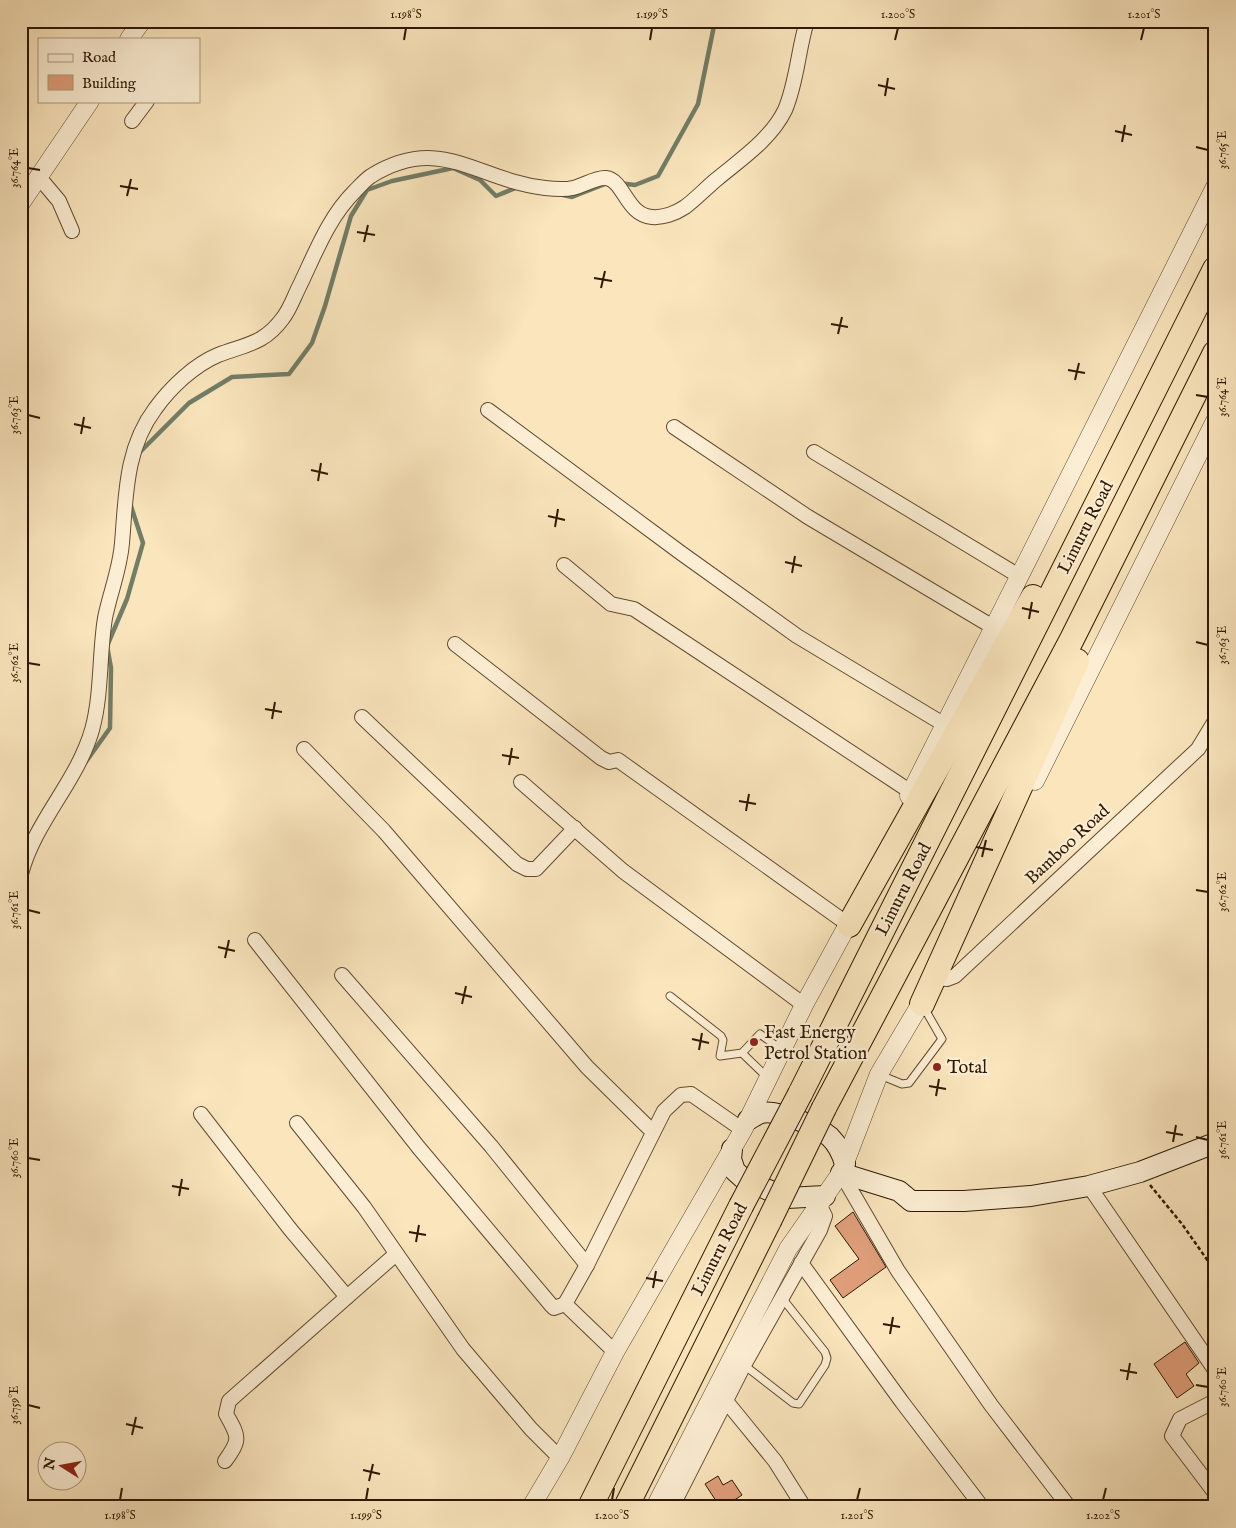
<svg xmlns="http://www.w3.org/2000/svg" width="1236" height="1528" font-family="'IM FELL English',serif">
<rect width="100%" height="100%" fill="#fae5bd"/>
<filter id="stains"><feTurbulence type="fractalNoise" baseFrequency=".004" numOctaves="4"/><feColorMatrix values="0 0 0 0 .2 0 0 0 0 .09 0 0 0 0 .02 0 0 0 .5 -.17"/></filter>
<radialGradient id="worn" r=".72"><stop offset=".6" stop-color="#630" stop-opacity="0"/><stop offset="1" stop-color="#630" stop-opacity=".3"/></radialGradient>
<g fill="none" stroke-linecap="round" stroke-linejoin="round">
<!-- stream -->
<g stroke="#717d67" stroke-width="4.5">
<path d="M 619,183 L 635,185 L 658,176 L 698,104 L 715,21"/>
<path d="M 563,195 L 572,197 L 605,184"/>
<path d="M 139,453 L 189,403 L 232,377 L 289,374 L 312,343 L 325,306 L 351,216 L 367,190 L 392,181 L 453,168 L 480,180 L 496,196 L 518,187"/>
<path d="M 85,763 L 110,728 L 111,668 L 107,646 L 127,599 L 143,543 L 130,503"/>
<path d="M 21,888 L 26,875"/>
</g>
</g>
<!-- building -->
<g fill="#e09e7a" stroke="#2d1800">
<path d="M 853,1212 L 886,1267 L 843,1298 L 830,1280 L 859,1259 L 835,1226 Z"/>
<path d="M 1185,1342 L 1199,1363 L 1186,1374 L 1194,1386 L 1177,1398 L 1154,1364 Z"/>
<path d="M 718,1476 L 723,1485 L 732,1480 L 742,1495 L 724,1507 L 720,1507 L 705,1484 Z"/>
</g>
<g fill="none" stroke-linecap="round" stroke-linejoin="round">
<defs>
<g id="service">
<path d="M 670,996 L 721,1036 L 723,1040 L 720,1056 L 742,1053 L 768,1078"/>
<path d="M 742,1053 L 760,1034 L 782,1050"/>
<path d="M 880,1075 L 902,1084 L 909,1083 L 942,1039 L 923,1006"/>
<path d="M 744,1365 L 793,1403 L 799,1404 L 825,1365 L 827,1358 L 825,1352 L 782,1298"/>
</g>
<g id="minor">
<path d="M 132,121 L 147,101"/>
<path d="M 38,176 L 59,201 L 72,231"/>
<path d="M 488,410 L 681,553 L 797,636 L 945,725"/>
<path d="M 674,427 L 808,517 L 993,627"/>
<path d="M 814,452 L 1019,576"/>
<path d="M 564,565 L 611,604 L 634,609 L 911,792"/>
<path d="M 455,644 L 601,758 L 609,762 L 618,760 L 849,925"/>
<path d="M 362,717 L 517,864 L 527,869 L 536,869 L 575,828"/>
<path d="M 304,749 L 384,831 L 587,1067 L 653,1132"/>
<path d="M 521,782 L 623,871 L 804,1005"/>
<path d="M 21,874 C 35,821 77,782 92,730 C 102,694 99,655 105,618 C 110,593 120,569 122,543 C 126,497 125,449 155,409 C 170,388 194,365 218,355 C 247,344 264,344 283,318 C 290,309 294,297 299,287 C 316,252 328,218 355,191 C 360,186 365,180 371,176 C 441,133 476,180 545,188 C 554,189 564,190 573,188 C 583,186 596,177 606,178 C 624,180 626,215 652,217 C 663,218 676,213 685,207 C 696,199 706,188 717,179 C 741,159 771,139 785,110 C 797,82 798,50 807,21"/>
<path d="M 255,940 L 419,1148 L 551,1305 L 554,1308 L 565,1304"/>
<path d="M 342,975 L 491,1146 L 587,1265"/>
<path d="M 935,978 L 947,979 L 955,976 L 1198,749 L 1215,721"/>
<path d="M 201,1114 L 290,1229 L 347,1297 L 396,1254"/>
<path d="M 297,1123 L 364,1207 L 463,1349 L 531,1429 L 560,1458"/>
<path d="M 841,1173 L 898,1271 L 991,1405 L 1069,1507"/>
<path d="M 1089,1186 L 1215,1370"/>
<path d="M 801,1263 L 902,1402 L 982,1507"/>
<path d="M 615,1352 L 565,1304 L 587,1265 L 664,1111 L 681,1095 L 691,1094 L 743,1130"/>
<path d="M 726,1401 L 775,1461 L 804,1507"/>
<path d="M 1215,1401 L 1180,1419 L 1172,1436 L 1215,1493"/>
<path d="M 225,1461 C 241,1439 239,1437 226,1414 L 229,1401 L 347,1297"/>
<path d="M 672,1507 L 744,1365 L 820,1230 L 825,1216 L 819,1204"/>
</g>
<g id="tertiary">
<path d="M 129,39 L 142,21"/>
<path d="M 21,203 L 90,101"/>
<path d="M 1035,781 L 1215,421"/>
<path d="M 909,796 L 1215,187"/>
<path d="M 531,1507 L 560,1458 L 615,1352 L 743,1130 L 804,1005 L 853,915"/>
<path d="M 655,1507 L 788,1249 L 841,1173 L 879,1074 L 927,993"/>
</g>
<g id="secondary">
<path d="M 748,1120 C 752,1118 757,1114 761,1113 C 777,1109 819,1127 830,1137 C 838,1145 842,1153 845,1164"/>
<path d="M 732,1149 L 731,1159 L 735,1171 L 745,1180 L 787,1198 L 825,1196"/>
<path d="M 841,1173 L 899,1191 L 911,1201 L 964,1201 L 1031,1196 L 1089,1186 L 1140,1172 L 1215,1143"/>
</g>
<g id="trunk">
<path d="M 849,925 L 1033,597"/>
<path d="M 922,1004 L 1077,661"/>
<path d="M 800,1094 L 1215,269"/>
<path d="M 824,1108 L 1072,639 L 1215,353"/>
<path d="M 590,1507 L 741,1206"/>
<path d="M 626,1507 L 769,1221"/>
</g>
</defs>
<!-- service casing -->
<use href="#service" stroke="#604b2f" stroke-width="9"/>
<!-- minor casing -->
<use href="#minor" stroke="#604b2f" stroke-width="16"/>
<!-- tertiary casing -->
<use href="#tertiary" stroke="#604b2f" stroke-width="19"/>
<!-- secondary casing -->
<use href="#secondary" stroke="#2d1800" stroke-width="22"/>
<!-- trunk casing -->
<use href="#trunk" stroke="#2d1800" stroke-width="26"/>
<!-- path -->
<path stroke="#2d1800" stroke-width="2.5" stroke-dasharray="4 2.5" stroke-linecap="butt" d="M 1150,1185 L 1182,1224 L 1215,1271"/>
<!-- service -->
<use href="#service" stroke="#fceed4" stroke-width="7"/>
<!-- minor -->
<use href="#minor" stroke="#fceed4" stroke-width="14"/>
<!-- tertiary -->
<use href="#tertiary" stroke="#fceed4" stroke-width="18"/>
<!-- secondary -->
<use href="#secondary" stroke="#fceed4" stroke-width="20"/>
<!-- trunk -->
<use href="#trunk" stroke="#fae5bd" stroke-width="24"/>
<defs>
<g id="trunk-bridge">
<path d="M 741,1206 L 800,1094"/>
<path d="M 769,1221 L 824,1108"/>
</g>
</defs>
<!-- trunk-bridge casing -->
<use href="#trunk-bridge" stroke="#2d1800" stroke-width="26" stroke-linecap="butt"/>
<!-- trunk-bridge -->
<use href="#trunk-bridge" stroke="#fae5bd" stroke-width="24"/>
</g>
<!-- ticks -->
<path fill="none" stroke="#2d1800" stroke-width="2" d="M 404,40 L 406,28M 650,40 L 652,28M 895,40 L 898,28M 1141,40 L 1144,28M 878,85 L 895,89M 885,96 L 888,78M 1115,131 L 1132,135M 1122,142 L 1125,125M 1196,147 L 1208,150M 28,168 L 40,170M 120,186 L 138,189M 127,196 L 131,179M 357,232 L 375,235M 364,242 L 368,225M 594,278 L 612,281M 601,288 L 605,271M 831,324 L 848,327M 838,334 L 842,317M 1068,370 L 1085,373M 1075,380 L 1079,363M 1196,395 L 1208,397M 28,415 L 40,418M 74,424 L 91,428M 81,434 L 84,417M 311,470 L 328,474M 318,481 L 321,463M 548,516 L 565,520M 555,527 L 558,509M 785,562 L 802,566M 792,573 L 795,556M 1022,608 L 1039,612M 1029,619 L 1032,602M 1196,642 L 1208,645M 28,663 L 40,665M 265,709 L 282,712M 272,719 L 275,702M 502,755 L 519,758M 509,765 L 512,748M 739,801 L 756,804M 746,811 L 749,794M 976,847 L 993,850M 982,857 L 986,840M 1196,890 L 1208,892M 28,910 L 40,913M 218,947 L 235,951M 225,958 L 229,940M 455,993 L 472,997M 462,1004 L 466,986M 692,1039 L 709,1043M 699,1050 L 702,1033M 929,1086 L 946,1089M 936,1096 L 939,1079M 1166,1132 L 1183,1135M 1196,1137 L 1208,1140M 1173,1142 L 1176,1125M 28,1158 L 40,1160M 172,1186 L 189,1189M 179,1196 L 182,1179M 409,1232 L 426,1235M 416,1242 L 419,1225M 646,1278 L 663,1281M 653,1288 L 656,1271M 883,1324 L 900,1327M 890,1334 L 893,1317M 1120,1370 L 1137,1373M 1127,1380 L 1130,1363M 1196,1385 L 1208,1387M 28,1405 L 40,1408M 126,1424 L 143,1428M 132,1435 L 136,1417M 363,1470 L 380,1474M 369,1481 L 373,1464M 120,1500 L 122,1488M 366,1500 L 368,1488M 612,1500 L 614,1488M 857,1500 L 860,1488M 1103,1500 L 1106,1488"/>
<!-- markers -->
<g fill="#8f2418" stroke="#fceed4" stroke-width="2">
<circle cx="754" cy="1042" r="5"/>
<circle cx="937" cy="1067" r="5"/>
</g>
<g text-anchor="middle" stroke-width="4.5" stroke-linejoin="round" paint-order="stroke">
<!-- street labels -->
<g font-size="18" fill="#2d1800" stroke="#fceed4">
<text transform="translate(1085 527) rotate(-63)" y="6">Limuru Road</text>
<text transform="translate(1067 844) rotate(-43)" y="6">Bamboo Road</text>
<text transform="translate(903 889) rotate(-63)" y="6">Limuru Road</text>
<text transform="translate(719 1249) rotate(-63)" y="6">Limuru Road</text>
</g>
<!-- poi labels -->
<g font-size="18" fill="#2d1800" stroke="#fceed4" text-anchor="start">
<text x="764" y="1038">Fast Energy<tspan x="764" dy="21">Petrol Station</tspan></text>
<text x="947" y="1073">Total</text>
</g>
</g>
<!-- margin -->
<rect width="1236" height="1528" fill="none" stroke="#fae5bd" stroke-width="55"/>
<!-- legend -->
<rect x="38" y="38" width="162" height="65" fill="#fceed4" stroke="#a9987f"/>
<rect x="48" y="54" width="25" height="8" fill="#fceed4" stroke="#a9987f"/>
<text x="82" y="62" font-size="15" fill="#2d1800">Road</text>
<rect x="48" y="75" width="25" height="15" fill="#e09e7a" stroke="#a9987f"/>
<text x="82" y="88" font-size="15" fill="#2d1800">Building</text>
<!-- north arrow -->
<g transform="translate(62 1466) rotate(281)"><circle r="24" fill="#fceed4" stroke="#a9987f"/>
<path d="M0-4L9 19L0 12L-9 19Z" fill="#8f2418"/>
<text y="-8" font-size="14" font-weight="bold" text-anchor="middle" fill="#2d1800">N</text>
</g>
<rect x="28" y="28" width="1180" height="1472" fill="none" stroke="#2d1800" stroke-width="2"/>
<g font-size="12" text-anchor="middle" fill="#2d1800">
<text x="406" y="18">1.198°S</text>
<text x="652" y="18">1.199°S</text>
<text x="898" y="18">1.200°S</text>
<text x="1144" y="18">1.201°S</text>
<text transform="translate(1222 150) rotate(-90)" y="4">36.765°E</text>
<text transform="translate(14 168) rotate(-90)" y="4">36.764°E</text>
<text transform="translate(1222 397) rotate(-90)" y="4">36.764°E</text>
<text transform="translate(14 415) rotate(-90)" y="4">36.763°E</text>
<text transform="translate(1222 645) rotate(-90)" y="4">36.763°E</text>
<text transform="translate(14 663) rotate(-90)" y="4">36.762°E</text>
<text transform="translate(1222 892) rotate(-90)" y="4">36.762°E</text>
<text transform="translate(14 910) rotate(-90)" y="4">36.761°E</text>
<text transform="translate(1222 1140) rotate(-90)" y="4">36.761°E</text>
<text transform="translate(14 1158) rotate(-90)" y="4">36.760°E</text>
<text transform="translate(1222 1387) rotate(-90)" y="4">36.760°E</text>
<text transform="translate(14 1405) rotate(-90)" y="4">36.759°E</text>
<text x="120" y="1519">1.198°S</text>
<text x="366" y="1519">1.199°S</text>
<text x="612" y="1519">1.200°S</text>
<text x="857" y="1519">1.201°S</text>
<text x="1103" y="1519">1.202°S</text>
</g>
<rect width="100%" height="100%" filter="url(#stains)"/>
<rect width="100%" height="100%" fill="url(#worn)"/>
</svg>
